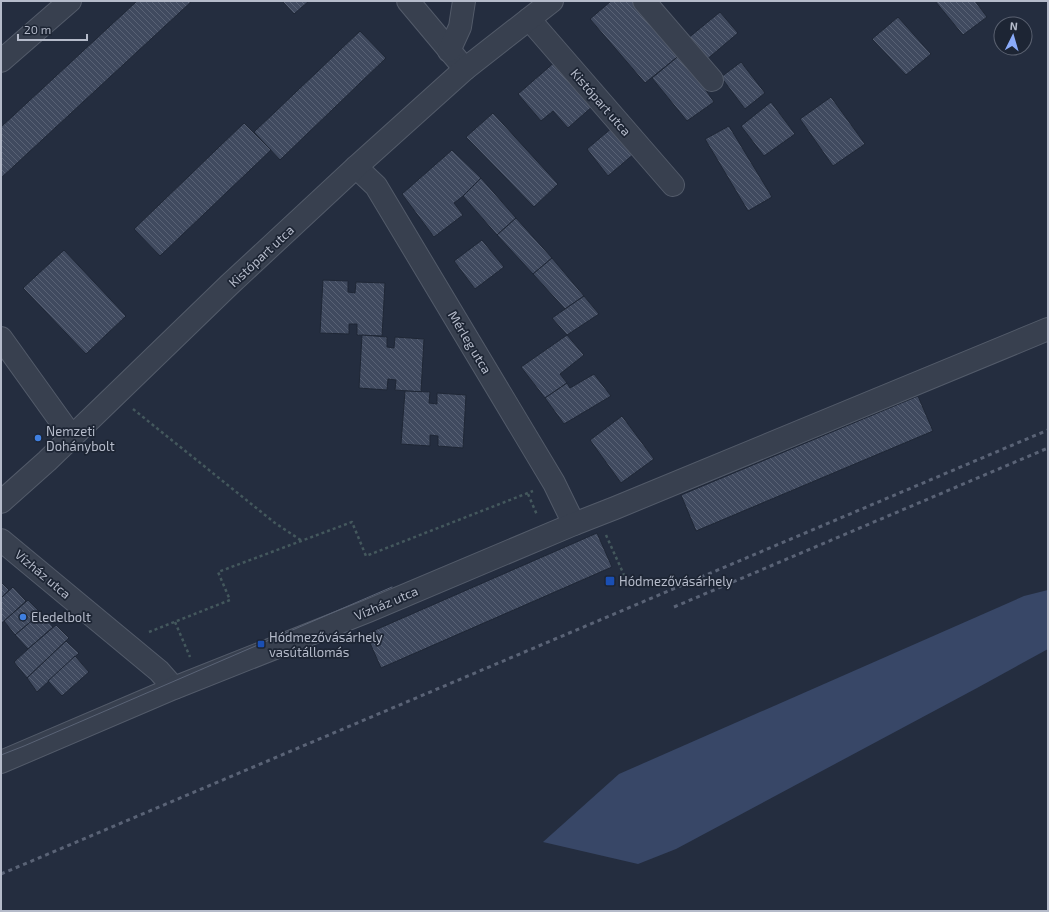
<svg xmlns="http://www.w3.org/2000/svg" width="1049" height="912" font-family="'Exo 2',sans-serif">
<defs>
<pattern id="building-back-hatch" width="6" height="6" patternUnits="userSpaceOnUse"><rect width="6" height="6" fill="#404a5f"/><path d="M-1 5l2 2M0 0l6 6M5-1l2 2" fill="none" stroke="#596275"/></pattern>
</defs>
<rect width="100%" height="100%" fill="#242d3f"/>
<!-- water -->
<path fill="#384767" d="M 1048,590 L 1048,649 L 977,688 L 676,849 L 638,864 L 543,842 L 619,774 L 1024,596 Z"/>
<!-- building -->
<g fill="url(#building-back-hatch)" stroke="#1f2736">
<path d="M 137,1 L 192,1 L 1,178 L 1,127 Z"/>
<path d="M 282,1 L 309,1 L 294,14 Z"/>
<path d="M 611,1 L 634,1 L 681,54 L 645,83 L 590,19 Z"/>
<path d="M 935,1 L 975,1 L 987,17 L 963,35 Z"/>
<path d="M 720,12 L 738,33 L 705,61 L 687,39 Z"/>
<path d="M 898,17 L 931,54 L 906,75 L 872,39 Z"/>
<path d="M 360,31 L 386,58 L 280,160 L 254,132 Z"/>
<path d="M 681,54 L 714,102 L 687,121 L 652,78 Z"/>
<path d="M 556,61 L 594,105 L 568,128 L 553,111 L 541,121 L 518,94 Z"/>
<path d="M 741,62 L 765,93 L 745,109 L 721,77 Z"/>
<path d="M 831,97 L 865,144 L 833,166 L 800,119 Z"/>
<path d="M 771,102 L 795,134 L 764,156 L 741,126 Z"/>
<path d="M 493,113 L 558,184 L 534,207 L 466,137 Z"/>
<path d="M 244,123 L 271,150 L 160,256 L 134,229 Z"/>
<path d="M 729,126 L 772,197 L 748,211 L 705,139 Z"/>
<path d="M 613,127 L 635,153 L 608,176 L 587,149 Z"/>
<path d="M 452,150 L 481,178 L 463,196 L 454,203 L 463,215 L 434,237 L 402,194 Z"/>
<path d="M 481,178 L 516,218 L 497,235 L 463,196 Z"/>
<path d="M 516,218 L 552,258 L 533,274 L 497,235 Z"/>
<path d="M 482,240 L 504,267 L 475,289 L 454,261 Z"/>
<path d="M 64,250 L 126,316 L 86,354 L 23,288 Z"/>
<path d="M 552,258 L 584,296 L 565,309 L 533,274 Z"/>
<path d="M 323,280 L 348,281 L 348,292 L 355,293 L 356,282 L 385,283 L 382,336 L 357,335 L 357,324 L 349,324 L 349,334 L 320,333 Z"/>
<path d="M 584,296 L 599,314 L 567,335 L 552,318 Z"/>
<path d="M 362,335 L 387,337 L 387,347 L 394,348 L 395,337 L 424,339 L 421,392 L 395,390 L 396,380 L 388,379 L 387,390 L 359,388 Z"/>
<path d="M 567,335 L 584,355 L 560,374 L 567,383 L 545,398 L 521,367 Z"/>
<path d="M 594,374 L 611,396 L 564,424 L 545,398 L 567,383 L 570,388 Z"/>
<path d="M 405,391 L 430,392 L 429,403 L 437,404 L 437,393 L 466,395 L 463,448 L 438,446 L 438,436 L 430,435 L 430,446 L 401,444 Z"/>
<path d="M 918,396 L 933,431 L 696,531 L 681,495 Z"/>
<path d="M 622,416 L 654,459 L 621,483 L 590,440 Z"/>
<path d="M 597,533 L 612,567 L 381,668 L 366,634 Z"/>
<path d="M 1,582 L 9,590 L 1,598 Z"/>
<path d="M 13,587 L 26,601 L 1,624 L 1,598 Z"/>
<path d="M 28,600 L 41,613 L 15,635 L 4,621 Z"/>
<path d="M 41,613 L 53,627 L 28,649 L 15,635 Z"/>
<path d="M 56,625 L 69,638 L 27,678 L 14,662 L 28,649 Z"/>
<path d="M 66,641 L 79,653 L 37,692 L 27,678 Z"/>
<path d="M 75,656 L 89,672 L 62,696 L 48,681 Z"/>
</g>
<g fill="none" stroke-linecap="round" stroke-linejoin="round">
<defs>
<g id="minor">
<path d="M 408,1 L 465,69"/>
<path d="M 644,1 L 712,80"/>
<path d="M 529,19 L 673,185"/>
<path d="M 449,51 L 460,27 L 464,1"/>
<path d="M 1,61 L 70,1"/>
<path d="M 356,167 L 376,186 L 554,483 L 574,524"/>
<path d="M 1,338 L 72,437"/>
<path d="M 1,502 L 47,461 L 229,285 L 356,167 L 465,69 L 552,1"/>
<path d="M 1,540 L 159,671 L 174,688"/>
<path d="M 1,762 L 174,688 L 368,611 L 574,524 L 615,508 L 1048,329"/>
</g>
</defs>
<!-- minor casing -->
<use href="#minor" stroke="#535b6a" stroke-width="24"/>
<!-- path -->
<g stroke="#44585d" stroke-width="2.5" stroke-dasharray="3 3" stroke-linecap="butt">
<path d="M 133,409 L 275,523 L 302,541"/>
<path d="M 528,494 L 537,515"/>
<path d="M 606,535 L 624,575"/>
<path d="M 175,622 L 190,657"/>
<path d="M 149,632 L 230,600 L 218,572 L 352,522 L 366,556 L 533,491"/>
</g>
<!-- minor -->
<use href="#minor" stroke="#38404f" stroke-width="22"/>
<!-- tram -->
<path stroke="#5a6376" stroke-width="1" d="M 1,755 L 24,746 L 392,587"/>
<!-- rail -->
<g stroke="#5a6376" stroke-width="3" stroke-dasharray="4 4" stroke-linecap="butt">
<path d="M 674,607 L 1048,448"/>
<path d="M 1,874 L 1048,430"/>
</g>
</g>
<!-- markers -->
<g fill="#3f7fe0" stroke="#1d2534" stroke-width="1.5">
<circle cx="38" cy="438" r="4"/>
<circle cx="23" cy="617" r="4"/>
</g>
<g fill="#1a4fb4" stroke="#1d2534" stroke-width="1.5">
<rect x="605" y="576" width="10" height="10" rx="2"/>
<rect x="257" y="640" width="8" height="8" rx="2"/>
</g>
<g text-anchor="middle" stroke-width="3.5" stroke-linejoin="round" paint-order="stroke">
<!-- street labels -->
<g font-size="13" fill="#b5bbca" stroke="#1d2534">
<text transform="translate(601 102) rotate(49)" y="5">Kistópart utca</text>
<text transform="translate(261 256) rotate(-43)" y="5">Kistópart utca</text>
<text transform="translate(470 342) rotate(59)" y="5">Mérleg utca</text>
<text transform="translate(43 574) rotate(40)" y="5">Vízház utca</text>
<text transform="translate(386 603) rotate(-23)" y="5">Vízház utca</text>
</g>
<!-- poi labels -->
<g font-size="13" fill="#b5bbca" stroke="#1d2534" text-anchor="start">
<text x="46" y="436">Nemzeti<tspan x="46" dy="15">Dohánybolt</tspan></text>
<text x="619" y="586">Hódmezővásárhely</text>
<text x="31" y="622">Eledelbolt</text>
<text x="269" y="642">Hódmezővásárhely<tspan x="269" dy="15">vasútállomás</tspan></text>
</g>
</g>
<!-- border -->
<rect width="1049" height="912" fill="none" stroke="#b5bbca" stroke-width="4"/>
<!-- north arrow -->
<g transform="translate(1013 36) rotate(5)"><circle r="19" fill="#1d2534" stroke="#5a6170"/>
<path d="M0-3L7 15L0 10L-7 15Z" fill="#8aabfa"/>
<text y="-6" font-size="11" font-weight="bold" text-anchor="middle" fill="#b5bbca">N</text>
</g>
<!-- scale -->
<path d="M18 34v6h69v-6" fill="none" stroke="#b5bbca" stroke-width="2"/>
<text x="24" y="34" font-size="12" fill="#b5bbca" stroke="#1d2534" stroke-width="3" paint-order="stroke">20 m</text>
</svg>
